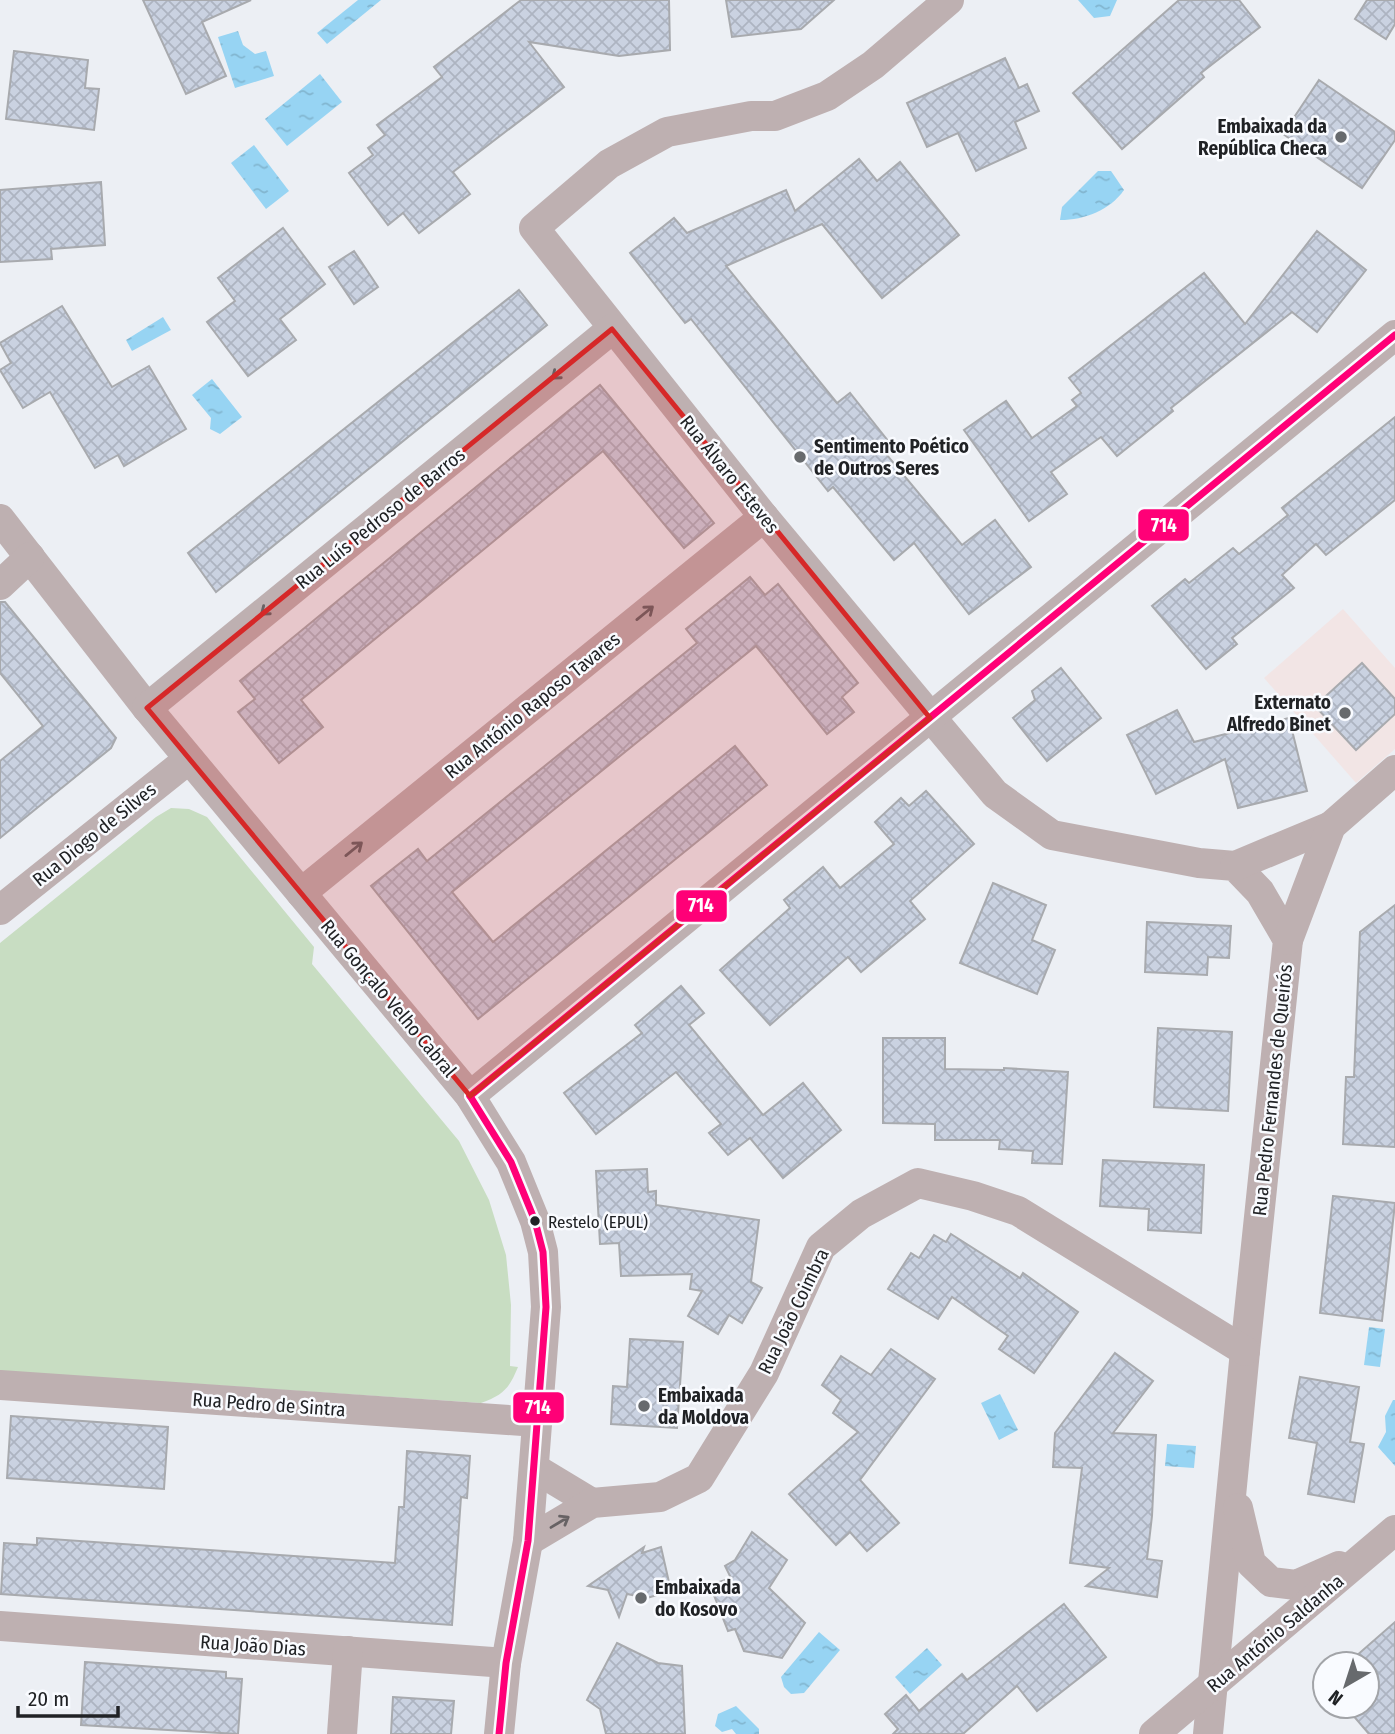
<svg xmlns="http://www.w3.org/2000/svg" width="1395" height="1734" font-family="'Fira Sans Condensed',sans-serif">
<defs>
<pattern id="water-ripples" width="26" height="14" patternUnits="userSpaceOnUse" patternTransform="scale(1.75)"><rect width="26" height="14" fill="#97d4f3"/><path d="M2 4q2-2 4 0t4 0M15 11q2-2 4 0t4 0" fill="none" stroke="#82b6d0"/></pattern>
<pattern id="building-cross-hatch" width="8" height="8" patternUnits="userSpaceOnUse" patternTransform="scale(1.75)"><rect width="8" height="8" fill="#cad2e1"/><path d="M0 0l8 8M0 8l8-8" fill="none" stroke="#adb4c1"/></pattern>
</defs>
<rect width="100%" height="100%" fill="#eceff4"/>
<!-- education -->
<path fill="#f2e5e5" d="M 1343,609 L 1395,668 L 1395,749 L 1356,783 L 1264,678 Z"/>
<!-- grass -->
<path fill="#c8ddc2" d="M 171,808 L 189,809 L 207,817 L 314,947 L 312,964 L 459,1141 L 489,1200 L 506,1255 L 511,1305 L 510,1366 L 518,1367 C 509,1389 503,1395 481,1403 L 0,1371 L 0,943 L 156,817 Z"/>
<!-- water -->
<g fill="url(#water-ripples)">
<path d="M 358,0 L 381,0 L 327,44 L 317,33 Z"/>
<path d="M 1078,0 L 1117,0 L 1110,16 L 1094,18 Z"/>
<path d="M 238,31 L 243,45 L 255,54 L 266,51 L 274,76 L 235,88 L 218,37 Z"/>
<path d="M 320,74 L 342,102 L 287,146 L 265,119 Z"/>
<path d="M 254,145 L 289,191 L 266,209 L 231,163 Z"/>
<path d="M 1098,171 L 1111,171 L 1124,190 C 1110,210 1085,220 1060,220 L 1062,207 Z"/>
<path d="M 163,317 L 171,330 L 132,351 L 126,340 Z"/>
<path d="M 212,379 L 242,417 L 220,434 L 210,429 L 211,418 L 192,395 Z"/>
<path d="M 1369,1327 L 1385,1329 L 1380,1367 L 1364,1365 Z"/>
<path d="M 1000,1394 L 1018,1430 L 999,1440 L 981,1403 Z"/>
<path d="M 1393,1400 L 1395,1400 L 1395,1466 L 1378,1447 L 1386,1432 L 1385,1416 Z"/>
<path d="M 1167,1444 L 1196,1446 L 1194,1468 L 1165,1466 Z"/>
<path d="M 819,1632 L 840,1650 L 804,1693 L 791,1694 L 784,1687 L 781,1677 Z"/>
<path d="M 927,1648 L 942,1665 L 910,1694 L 895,1677 Z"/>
<path d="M 736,1706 L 759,1729 L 759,1734 L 736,1734 L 732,1729 L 722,1732 L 715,1726 L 718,1714 Z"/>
</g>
<!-- building -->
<g fill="url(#building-cross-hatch)" stroke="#a8aaae" stroke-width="2">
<path d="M 143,0 L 251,0 L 202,22 L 226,76 L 186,94 Z"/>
<path d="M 521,0 L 669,0 L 670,50 L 619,56 L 529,42 L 564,87 L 453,172 L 470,194 L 419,233 L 403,213 L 388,225 L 349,173 L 373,155 L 368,148 L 385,135 L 377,125 L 442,77 L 434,67 Z"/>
<path d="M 726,0 L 834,0 L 801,29 L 732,37 Z"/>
<path d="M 1179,0 L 1239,0 L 1260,27 L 1201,73 L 1204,77 L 1122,149 L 1073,93 Z"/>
<path d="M 1367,0 L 1395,0 L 1395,24 L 1386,39 L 1355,19 Z"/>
<path d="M 14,51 L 88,60 L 85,88 L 99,89 L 94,130 L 6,119 Z"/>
<path d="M 1005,58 L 1019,88 L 1027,84 L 1039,111 L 1015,122 L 1026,148 L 976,171 L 958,133 L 927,147 L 907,103 Z"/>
<path d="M 1319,80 L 1395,132 L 1395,140 L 1362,188 L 1283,134 Z"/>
<path d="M 859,159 L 877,181 L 900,162 L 959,235 L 882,298 L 822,224 L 726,266 L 837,403 L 850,393 L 889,442 L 881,448 L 962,545 L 995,520 L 1031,567 L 969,614 L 914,543 L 894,560 L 833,487 L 828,491 L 691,319 L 685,323 L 630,253 L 674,218 L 687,233 L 786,190 L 795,211 Z"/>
<path d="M 101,182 L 105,245 L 51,249 L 52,259 L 0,262 L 0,190 Z"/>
<path d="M 283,228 L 325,284 L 280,319 L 296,340 L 248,376 L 207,322 L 235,301 L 218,278 Z"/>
<path d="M 1317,231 L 1366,270 L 1317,332 L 1292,312 L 1171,408 L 1173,411 L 1117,456 L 1101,437 L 1051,472 L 1067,494 L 1029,521 L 964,430 L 1006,401 L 1032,438 L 1077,406 L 1072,400 L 1081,393 L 1069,378 L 1204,273 L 1245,324 Z"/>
<path d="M 354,251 L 378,287 L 354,304 L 329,267 Z"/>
<path d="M 519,290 L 547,325 L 216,592 L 188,553 Z"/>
<path d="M 62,306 L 112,387 L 149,366 L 186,429 L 124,466 L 118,455 L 95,468 L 50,392 L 23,408 L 0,370 L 11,363 L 0,343 Z"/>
<path d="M 600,385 L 714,523 L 684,548 L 603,451 L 301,700 L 323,727 L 279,763 L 238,712 L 255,699 L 240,681 Z"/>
<path d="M 1395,417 L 1395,500 L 1326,555 L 1316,544 L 1282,575 L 1294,588 L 1232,638 L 1237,644 L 1206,669 L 1152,606 L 1185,579 L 1189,583 L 1233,548 L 1239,554 L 1288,515 L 1282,508 Z"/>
<path d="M 750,577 L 765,595 L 778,584 L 858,683 L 842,697 L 854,712 L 827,734 L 756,646 L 452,892 L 493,942 L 735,746 L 767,785 L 478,1019 L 371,886 L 418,849 L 427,861 L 697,643 L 686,629 Z"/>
<path d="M 0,602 L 5,602 L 116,738 L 111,748 L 0,838 L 0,761 L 43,726 L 0,673 Z"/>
<path d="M 1362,663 L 1395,699 L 1395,714 L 1356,750 L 1315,706 Z"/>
<path d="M 1061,668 L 1101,718 L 1047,761 L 1013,718 L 1035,700 L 1032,691 Z"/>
<path d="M 1177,710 L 1194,742 L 1289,718 L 1307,791 L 1238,808 L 1225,759 L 1156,794 L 1127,735 Z"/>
<path d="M 926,791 L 974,844 L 910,901 L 925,919 L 861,972 L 848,957 L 770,1025 L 720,970 L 790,908 L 784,900 L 823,867 L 840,888 L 894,844 L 875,822 L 901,798 L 909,806 Z"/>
<path d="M 993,883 L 1046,905 L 1032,940 L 1055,950 L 1037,994 L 960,963 Z"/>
<path d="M 1395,905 L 1395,1147 L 1343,1144 L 1346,1077 L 1354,1077 L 1360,932 Z"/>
<path d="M 1147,922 L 1231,926 L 1229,958 L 1208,957 L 1207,975 L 1145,972 Z"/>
<path d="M 681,986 L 704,1013 L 689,1025 L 763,1115 L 803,1083 L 841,1130 L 783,1178 L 750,1138 L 728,1155 L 709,1133 L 721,1124 L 676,1072 L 596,1134 L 564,1093 L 642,1033 L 635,1025 Z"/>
<path d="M 1158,1028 L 1232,1032 L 1228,1111 L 1154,1107 Z"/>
<path d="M 883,1038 L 945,1038 L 945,1069 L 1004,1070 L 1004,1068 L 1068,1072 L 1062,1164 L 1032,1163 L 1033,1151 L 999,1149 L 1000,1140 L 935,1140 L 935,1124 L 883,1123 Z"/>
<path d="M 1103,1160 L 1204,1165 L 1201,1233 L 1148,1230 L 1149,1209 L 1100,1206 Z"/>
<path d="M 647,1169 L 648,1192 L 656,1191 L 656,1205 L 759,1220 L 751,1282 L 762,1288 L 742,1323 L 729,1315 L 718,1334 L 688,1316 L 702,1291 L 690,1289 L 692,1274 L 621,1276 L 619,1243 L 600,1244 L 596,1171 Z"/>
<path d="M 1333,1196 L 1395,1203 L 1382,1321 L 1320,1313 Z"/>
<path d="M 951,1234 L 1020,1278 L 1023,1273 L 1078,1312 L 1034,1373 L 999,1349 L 1008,1336 L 952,1297 L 938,1319 L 888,1289 L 911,1253 L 919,1258 L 934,1235 L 946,1242 Z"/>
<path d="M 630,1339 L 683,1342 L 677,1428 L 611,1424 L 613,1386 L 627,1387 Z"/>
<path d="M 891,1349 L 935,1379 L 860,1480 L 899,1523 L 867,1551 L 850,1532 L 836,1545 L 789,1494 L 858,1432 L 833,1413 L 841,1400 L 822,1385 L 841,1356 L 871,1375 Z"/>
<path d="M 1115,1353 L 1153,1381 L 1113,1433 L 1156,1435 L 1152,1516 L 1147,1559 L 1162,1561 L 1157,1597 L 1086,1586 L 1109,1568 L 1070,1563 L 1082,1468 L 1053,1467 L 1055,1433 Z"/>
<path d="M 1300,1377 L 1359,1387 L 1350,1442 L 1364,1444 L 1354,1502 L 1308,1494 L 1317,1443 L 1289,1438 Z"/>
<path d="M 11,1416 L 168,1427 L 164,1489 L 7,1478 Z"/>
<path d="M 407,1451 L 470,1456 L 467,1498 L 461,1497 L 452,1625 L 1,1594 L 4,1543 L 37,1545 L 37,1538 L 395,1563 L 399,1507 L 404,1507 Z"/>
<path d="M 752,1532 L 787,1560 L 769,1588 L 805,1623 L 782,1658 L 744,1651 L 735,1629 L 728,1631 L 710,1585 L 731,1578 L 725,1566 L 735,1560 Z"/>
<path d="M 644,1547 L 642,1553 L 661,1547 L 671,1591 L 647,1598 L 627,1594 L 619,1617 L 608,1590 L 588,1586 Z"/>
<path d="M 1064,1604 L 1106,1657 L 1037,1711 L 1017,1686 L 963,1734 L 893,1734 L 898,1729 L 885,1714 L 906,1695 L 919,1711 L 962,1674 L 967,1680 Z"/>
<path d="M 1395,1622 L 1395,1734 L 1369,1734 L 1345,1706 L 1367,1706 L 1367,1664 L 1347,1664 Z"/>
<path d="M 617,1643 L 658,1663 L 682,1666 L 685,1734 L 606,1734 L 600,1709 L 587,1700 Z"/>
<path d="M 85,1662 L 226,1672 L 226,1678 L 242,1679 L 238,1734 L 81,1725 Z"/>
<path d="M 393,1697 L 454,1701 L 451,1734 L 391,1734 Z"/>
</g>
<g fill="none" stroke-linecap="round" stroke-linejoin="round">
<!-- street -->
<g stroke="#beb0b1" stroke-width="30">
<path d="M 949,0 L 873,65 L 827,96 L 775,116 L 751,116 L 667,132 L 609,164 L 534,228 L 764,517 L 995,794 L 1052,835 L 1199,863 L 1235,866 L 1260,892 L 1288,940 L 1245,1351 L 1208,1734"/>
<path d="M 0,519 L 147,708 L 470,1096 L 511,1162 L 535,1221 L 543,1252 L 546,1307 L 528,1541 L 506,1663 L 499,1734"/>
<path d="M 0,585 L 30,557"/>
<path d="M 147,708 L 612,329"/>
<path d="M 1235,866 L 1331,826"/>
<path d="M 301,893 L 764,517"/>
<path d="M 0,910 L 189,759"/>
<path d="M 1288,940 L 1331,826 L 1395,770"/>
<path d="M 470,1096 L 1395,335"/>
<path d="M 0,1385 L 537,1422"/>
<path d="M 534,1468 L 592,1503"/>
<path d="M 1238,1508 L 1251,1563 L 1271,1582 L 1296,1585 L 1339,1566"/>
<path d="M 528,1541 L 592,1503 L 660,1497 L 699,1478 L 764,1373 L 821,1247 L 861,1214 L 918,1183 L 973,1196 L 1018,1211 L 1245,1351"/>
<path d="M 0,1626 L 506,1663"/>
<path d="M 342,1734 L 348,1651"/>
<path d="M 1154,1734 L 1395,1530"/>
</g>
<defs>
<g id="bus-1">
<path d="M 470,1096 L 1395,335"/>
<path d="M 470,1096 L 511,1162 L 535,1221 L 543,1252 L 546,1307 L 528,1541 L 506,1663 L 499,1734"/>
</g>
</defs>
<!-- bus-1 casing -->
<use href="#bus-1" stroke="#f9fbff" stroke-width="12"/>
<!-- bus-1 -->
<use href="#bus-1" stroke="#f07" stroke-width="7"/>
</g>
<!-- one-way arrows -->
<defs><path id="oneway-shaft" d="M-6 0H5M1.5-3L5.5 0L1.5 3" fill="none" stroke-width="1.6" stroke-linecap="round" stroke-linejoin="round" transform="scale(1.75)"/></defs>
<g stroke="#676264">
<use href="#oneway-shaft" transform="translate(560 372) rotate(141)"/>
<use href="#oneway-shaft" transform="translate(269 608) rotate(141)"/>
<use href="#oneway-shaft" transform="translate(645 613) rotate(-39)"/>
<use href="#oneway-shaft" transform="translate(354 849) rotate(-39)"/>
<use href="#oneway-shaft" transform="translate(560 1522) rotate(-31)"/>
</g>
<!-- marked area -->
<path fill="#d62828" fill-opacity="0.2" stroke="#d62828" stroke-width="5" stroke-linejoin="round" d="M 612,329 L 930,718 L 470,1096 L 147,708 Z"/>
<!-- markers -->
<g fill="#676a6d" stroke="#f9fbff" stroke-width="2.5">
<circle cx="1341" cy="137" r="7"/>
<circle cx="800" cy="457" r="7"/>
<circle cx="1345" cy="713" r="7"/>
<circle cx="644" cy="1406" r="7"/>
<circle cx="641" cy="1598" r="7"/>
</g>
<circle fill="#202225" stroke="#f9fbff" stroke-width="2.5" cx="535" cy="1221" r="6"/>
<g text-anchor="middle" stroke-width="5" stroke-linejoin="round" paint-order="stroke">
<!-- bus labels -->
<g font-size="17" fill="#202225" stroke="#f9fbff" text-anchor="start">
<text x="548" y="1228">Restelo (EPUL)</text>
</g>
<!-- poi labels -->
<g font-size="19" font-weight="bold" fill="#202225" stroke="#f9fbff" text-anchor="start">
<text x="1327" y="133" text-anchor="end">Embaixada da<tspan x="1327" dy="22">República Checa</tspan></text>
<text x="814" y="453">Sentimento Poético<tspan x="814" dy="22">de Outros Seres</tspan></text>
<text x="1331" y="709" text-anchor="end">Externato<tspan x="1331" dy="22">Alfredo Binet</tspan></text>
<text x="658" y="1402">Embaixada<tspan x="658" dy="22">da Moldova</tspan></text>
<text x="655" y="1594">Embaixada<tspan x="655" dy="22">do Kosovo</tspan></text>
</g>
<!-- street labels -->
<g font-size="19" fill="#202225" stroke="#f9fbff">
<text transform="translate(730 474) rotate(51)" y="7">Rua Álvaro Esteves</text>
<text transform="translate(380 518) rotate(-39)" y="7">Rua Luís Pedroso de Barros</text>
<text transform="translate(532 705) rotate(-39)" y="7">Rua António Raposo Tavares</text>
<text transform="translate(94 834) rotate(-39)" y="7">Rua Diogo de Silves</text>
<text transform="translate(389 998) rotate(50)" y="7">Rua Gonçalo Velho Cabral</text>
<text transform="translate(1272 1090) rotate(-84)" y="7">Rua Pedro Fernandes de Queirós</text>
<text transform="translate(793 1311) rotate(-64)" y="7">Rua João Coimbra</text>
<text transform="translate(269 1404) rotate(4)" y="7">Rua Pedro de Sintra</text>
<text transform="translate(1275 1633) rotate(-40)" y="7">Rua António Saldanha</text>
<text transform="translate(253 1645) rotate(4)" y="7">Rua João Dias</text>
</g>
</g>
<g stroke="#f9fbff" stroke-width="2.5">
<rect x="1137" y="508" width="53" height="34" rx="7" fill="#f07"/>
<rect x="675" y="889" width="53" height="34" rx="7" fill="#f07"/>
<rect x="512" y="1391" width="53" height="33" rx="7" fill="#f07"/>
</g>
<g font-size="19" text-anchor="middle" font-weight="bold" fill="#fff">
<text x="1164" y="532">714</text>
<text x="701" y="912">714</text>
<text x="538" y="1414">714</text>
</g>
<!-- north arrow -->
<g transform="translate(1346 1685) rotate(219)"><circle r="33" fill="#f9fbff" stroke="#a2a4a8" stroke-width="2"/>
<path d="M0-5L12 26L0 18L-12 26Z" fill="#676a6d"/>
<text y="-10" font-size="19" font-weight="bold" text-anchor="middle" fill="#202225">N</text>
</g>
<!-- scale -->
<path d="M18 1706v10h100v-10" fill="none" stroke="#202225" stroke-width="3.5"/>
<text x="28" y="1706" font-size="21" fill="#202225" stroke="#f9fbff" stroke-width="5" paint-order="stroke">20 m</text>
</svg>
